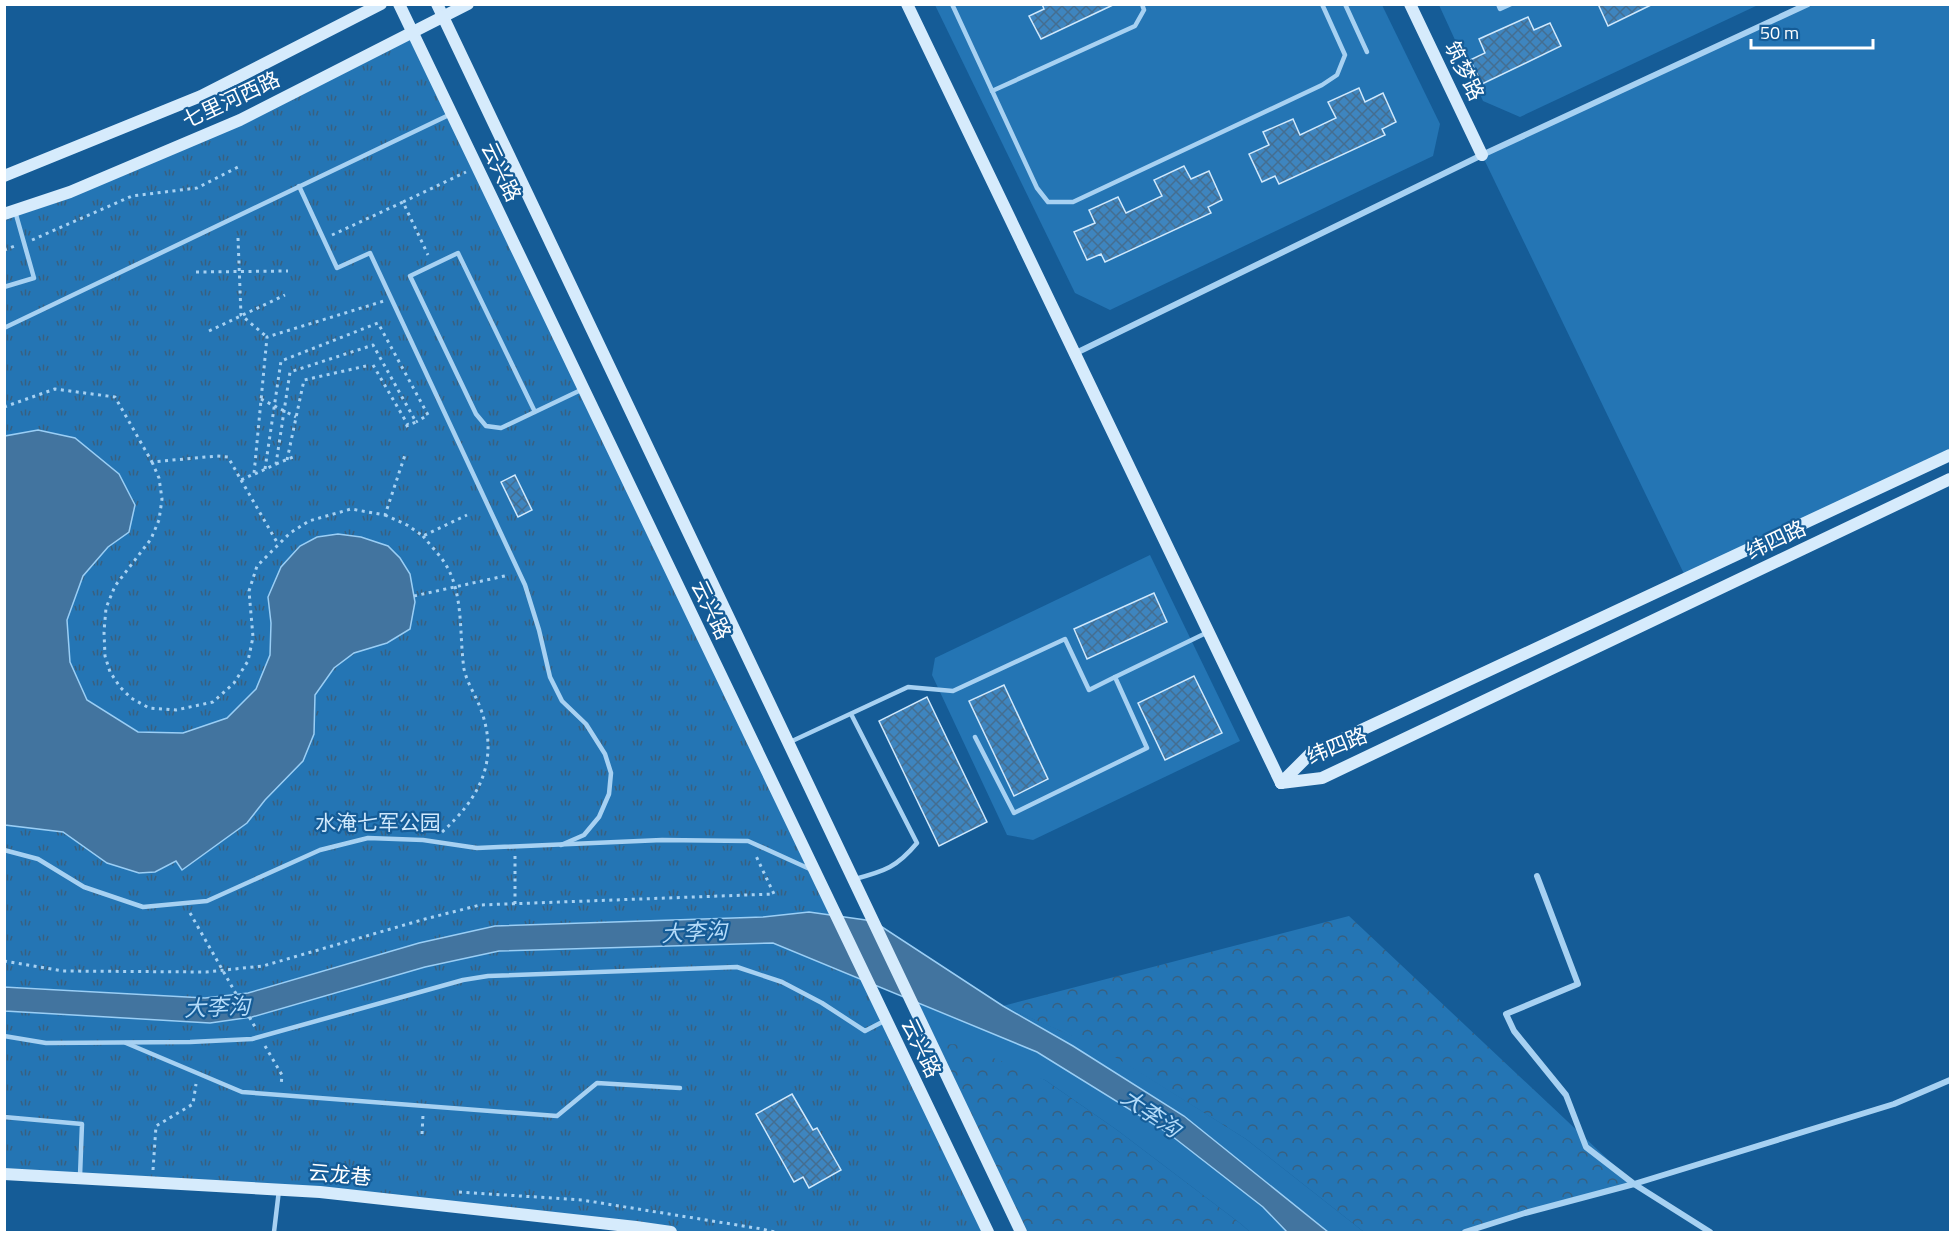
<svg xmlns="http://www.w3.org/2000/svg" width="1955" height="1237" font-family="'Titillium Web','Noto Sans SC',sans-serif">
<defs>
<pattern id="forest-crowns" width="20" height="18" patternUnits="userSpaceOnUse" patternTransform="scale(1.5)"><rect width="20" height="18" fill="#2475b4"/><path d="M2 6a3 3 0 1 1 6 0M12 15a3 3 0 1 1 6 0" fill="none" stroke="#386080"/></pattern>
<pattern id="park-tufts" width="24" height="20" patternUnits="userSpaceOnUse" patternTransform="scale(1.5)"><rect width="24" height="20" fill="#2475b4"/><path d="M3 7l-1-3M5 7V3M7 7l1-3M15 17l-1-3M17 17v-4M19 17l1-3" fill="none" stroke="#386080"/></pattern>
<pattern id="building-cross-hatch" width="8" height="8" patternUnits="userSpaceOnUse" patternTransform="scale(1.5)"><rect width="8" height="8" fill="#3e85bf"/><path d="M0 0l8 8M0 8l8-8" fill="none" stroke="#446e91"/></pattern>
</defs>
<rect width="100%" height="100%" fill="#155c97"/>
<!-- grass -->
<g fill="#2475b4">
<path d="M 935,5 L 1382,5 L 1440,124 L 1433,156 L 1110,310 L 1075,293 Z"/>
<path d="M 1439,5 L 1758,5 L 1520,117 L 1483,101 Z"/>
<path d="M 1808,5 L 1950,5 L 1950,455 L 1686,578 L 1482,155 Z"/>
<path d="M 1150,555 L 1240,741 L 1033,840 L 1007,835 L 932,675 L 935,658 Z"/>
<path d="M 873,921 L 1003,1006 L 1102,1048 L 1246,1139 L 1364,1232 L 1250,1232 L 1241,1224 L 1117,1130 L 1045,1080 L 932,1045 Z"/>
</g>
<!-- forest -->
<g fill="url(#forest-crowns)">
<path d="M 1349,916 L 1634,1184 L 1465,1232 L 1364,1232 L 1246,1139 L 1102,1049 L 1003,1006 Z"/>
<path d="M 961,1044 L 1045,1080 L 1117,1130 L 1241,1224 L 1250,1232 L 1021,1232 L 932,1045 Z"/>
</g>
<!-- park -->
<path fill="url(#park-tufts)" d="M 412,32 L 988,1232 L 671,1232 L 320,1192 L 5,1171 L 4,214 L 240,120 Z"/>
<!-- water -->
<g fill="#42749f" stroke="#9acef5" stroke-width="1.5">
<path d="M 38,430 L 75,438 L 119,474 L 135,505 L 129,532 L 108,547 L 83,576 L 67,620 L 70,662 L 87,700 L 138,732 L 183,733 L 227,718 L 256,689 L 270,655 L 271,623 L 268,597 L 281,567 L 300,546 L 317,537 L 338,534 L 361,537 L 388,546 L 400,558 L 410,574 L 415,602 L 410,629 L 387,643 L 354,653 L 334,668 L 315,695 L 314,734 L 303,761 L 265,800 L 247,823 L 182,870 L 176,861 L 155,872 L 139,873 L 107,863 L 63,832 L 5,825 L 5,436 Z"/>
<path d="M 809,912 L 873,921 L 1003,1006 L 1073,1046 L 1184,1116 L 1328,1232 L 1287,1232 L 1263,1207 L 1168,1133 L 1037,1052 L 773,943 L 499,951 L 425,967 L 252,1017 L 210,1023 L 5,1011 L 4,987 L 205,998 L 248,993 L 419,943 L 495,926 L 763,917 Z"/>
</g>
<!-- building -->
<g fill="url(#building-cross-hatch)" stroke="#cfe8fc" stroke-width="1.5">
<path d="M 1042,4 L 1115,4 L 1041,39 L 1029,16 L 1044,9 Z"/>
<path d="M 1598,4 L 1653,4 L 1608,26 Z"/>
<path d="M 1528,17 L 1534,30 L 1550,23 L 1561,46 L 1482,84 L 1470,60 L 1485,53 L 1479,39 Z"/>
<path d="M 1359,88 L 1365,102 L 1383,93 L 1396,122 L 1382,129 L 1385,135 L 1279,184 L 1275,176 L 1262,182 L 1249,154 L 1269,145 L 1263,132 L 1293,119 L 1300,135 L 1336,118 L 1328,102 Z"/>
<path d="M 1184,166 L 1191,179 L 1209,171 L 1222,200 L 1208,207 L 1211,213 L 1105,262 L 1101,254 L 1087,260 L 1074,232 L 1095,223 L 1089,210 L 1118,197 L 1126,213 L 1162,196 L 1154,180 Z"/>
<path d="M 515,475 L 532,510 L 518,517 L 501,482 Z"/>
<path d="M 1154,593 L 1167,622 L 1087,659 L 1074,629 Z"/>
<path d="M 1194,676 L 1222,733 L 1165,760 L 1138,703 Z"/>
<path d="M 1004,685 L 1048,779 L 1014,796 L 969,701 Z"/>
<path d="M 927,697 L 987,822 L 939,846 L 879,721 Z"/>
<path d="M 792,1094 L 813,1130 L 817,1128 L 841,1170 L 809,1188 L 803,1177 L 794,1182 L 756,1114 Z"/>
</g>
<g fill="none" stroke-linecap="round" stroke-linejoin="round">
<!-- path -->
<g stroke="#a7d1f2" stroke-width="3" stroke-dasharray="3 4.5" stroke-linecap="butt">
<path d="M 403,202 L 466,172"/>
<path d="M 332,235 L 403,202 L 428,255"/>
<path d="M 238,238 L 241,315 L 267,337"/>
<path d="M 32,240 L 132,196 L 197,188 L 240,166"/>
<path d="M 4,250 L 15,246"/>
<path d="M 196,272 L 288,271"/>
<path d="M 209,331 L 285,295"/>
<path d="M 373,365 L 408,425"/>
<path d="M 261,399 L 296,417"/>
<path d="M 4,407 L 55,389 L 115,397 L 152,462 L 217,456 L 228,457 L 241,480 L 254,474 L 267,337 L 384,301"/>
<path d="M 287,460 L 304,380 L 366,366"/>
<path d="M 152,462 L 159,478 L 162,499 L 159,520 L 151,539 L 115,586 L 106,608 L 104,632 L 105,656 L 110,672 L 120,687 L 131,698 L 149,708 L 176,710 L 213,702 L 234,683 L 248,661 L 253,637 L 249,591 L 257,566 L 290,533 L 309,521 L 351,509 L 385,515 L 406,452"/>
<path d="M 276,464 L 293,457"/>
<path d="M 265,469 L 281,361 L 378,323 L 428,415 L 416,422"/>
<path d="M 255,474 L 276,464 L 290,372 L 364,348 L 373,345 L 416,422 L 404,427"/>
<path d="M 241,480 L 278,544"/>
<path d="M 385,515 L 407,525 L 423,536 L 467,515"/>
<path d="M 423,536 C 430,545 440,555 446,565 C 464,595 459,635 464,669 C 467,683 475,694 480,707 C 500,759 481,797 441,833"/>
<path d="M 414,596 L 509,575"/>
<path d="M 515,904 L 515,855"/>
<path d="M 190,913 L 255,1027"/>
<path d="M 4,961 L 63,971 L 206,972 L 263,966 L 425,919 L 480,905 L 774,894 L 756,856"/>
<path d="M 265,1046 L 282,1075 L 281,1086"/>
<path d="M 422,1134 L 423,1115"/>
<path d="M 153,1170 L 156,1126 L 193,1104 L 196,1084"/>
<path d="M 459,1192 L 582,1200 L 762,1229 L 775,1232"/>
</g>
<!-- lane -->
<g stroke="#a7d1f2" stroke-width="4.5">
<path d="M 952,4 L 1037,188 L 1048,202 L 1073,202 L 1322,85 L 1337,75 L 1345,55 L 1322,4"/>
<path d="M 1345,4 L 1367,52"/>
<path d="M 1498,4 L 1500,9 L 1511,4"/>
<path d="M 992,91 L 1135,26 L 1144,10 L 1142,4"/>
<path d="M 299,186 L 337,268 L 370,253 L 525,585 L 539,630 L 550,677 L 562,701 L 586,724 L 605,754 L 611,773 L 609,794 L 599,817 L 584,835 L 561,845"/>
<path d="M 4,287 L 34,278 L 15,211"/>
<path d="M 4,328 L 451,114"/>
<path d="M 535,412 L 458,253 L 410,276 L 476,414 L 486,426 L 501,428 L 583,389"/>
<path d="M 851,714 L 917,843 C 897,867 885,871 855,879"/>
<path d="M 975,737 L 1014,813 L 1147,748 L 1115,677 L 1206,633"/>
<path d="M 790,742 L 908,687 L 953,691 L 1065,639 L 1089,690 L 1115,677"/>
<path d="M 4,850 L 38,859 L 84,887 L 143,907 L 207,901 L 320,850 L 368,838 L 423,840 L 477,848 L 662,840 L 748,841 L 812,870"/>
<path d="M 4,1036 L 46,1043 L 190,1042 L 252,1039 L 463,980 L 488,976 L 737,967 L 782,982 L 822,1003 L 865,1031 L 886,1020"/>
<path d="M 126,1043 L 242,1092 L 557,1116 L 597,1083 L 680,1088"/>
<path d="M 4,1117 L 82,1124 L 80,1176"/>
<path d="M 274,1232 L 279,1190"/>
</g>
<!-- street -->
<g stroke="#a7d1f2" stroke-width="6">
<path d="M 1076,353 L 1482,155 L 1808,4"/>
<path d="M 1537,876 L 1578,984 L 1506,1014 L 1514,1031 L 1566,1095 L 1586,1147 L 1634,1184 L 1894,1104 L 1950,1080"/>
<path d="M 1465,1232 L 1525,1213 L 1634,1184 L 1710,1232"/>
</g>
<!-- secondary -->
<g stroke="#d6ebfc" stroke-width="12">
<path d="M 399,4 L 988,1232"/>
<path d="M 437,4 L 1021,1232"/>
<path d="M 907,4 L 1281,783"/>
<path d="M 1410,4 L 1482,155"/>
<path d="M 4,176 L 201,96 L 381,4"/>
<path d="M 4,214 L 70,192 L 240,120 L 468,4"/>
<path d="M 1281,783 L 1310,754 L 1950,455"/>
<path d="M 1281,783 L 1322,778 L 1950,479"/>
<path d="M 4,1174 L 320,1192 L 636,1227 L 671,1232"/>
</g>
</g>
<g text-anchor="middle" stroke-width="4.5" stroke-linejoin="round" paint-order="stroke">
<!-- street labels -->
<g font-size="21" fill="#fff" stroke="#155c97">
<text transform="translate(1464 71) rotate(64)" y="7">筑梦路</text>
<text transform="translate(231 100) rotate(-25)" y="7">七里河西路</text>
<text transform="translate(501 172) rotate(64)" y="7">云兴路</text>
<text transform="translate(1776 540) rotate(-25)" y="7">纬四路</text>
<text transform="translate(711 610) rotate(64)" y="7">云兴路</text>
<text transform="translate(1337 746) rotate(-22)" y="7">纬四路</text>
<text transform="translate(921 1048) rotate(64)" y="7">云兴路</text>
<text transform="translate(340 1175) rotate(5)" y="7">云龙巷</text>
</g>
<!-- park labels -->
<g font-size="21" fill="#cfe8fc" stroke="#155c97">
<text x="378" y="830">水淹七军公园</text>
</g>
<!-- water labels -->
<g font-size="22" font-style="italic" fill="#b4dbf9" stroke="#155c97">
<text transform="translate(694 932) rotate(-3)" y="8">大李沟</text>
<text transform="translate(217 1007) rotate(-2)" y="8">大李沟</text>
<text transform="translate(1151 1113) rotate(35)" y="8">大李沟</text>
</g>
</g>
<!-- border -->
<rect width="1955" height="1237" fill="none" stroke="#ffffff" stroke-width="12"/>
<!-- scale -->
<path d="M1751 39v9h122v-9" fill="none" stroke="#ffffff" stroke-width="3"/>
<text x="1760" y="39" font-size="18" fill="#ffffff" stroke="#155c97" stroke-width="4.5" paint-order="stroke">50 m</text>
</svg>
